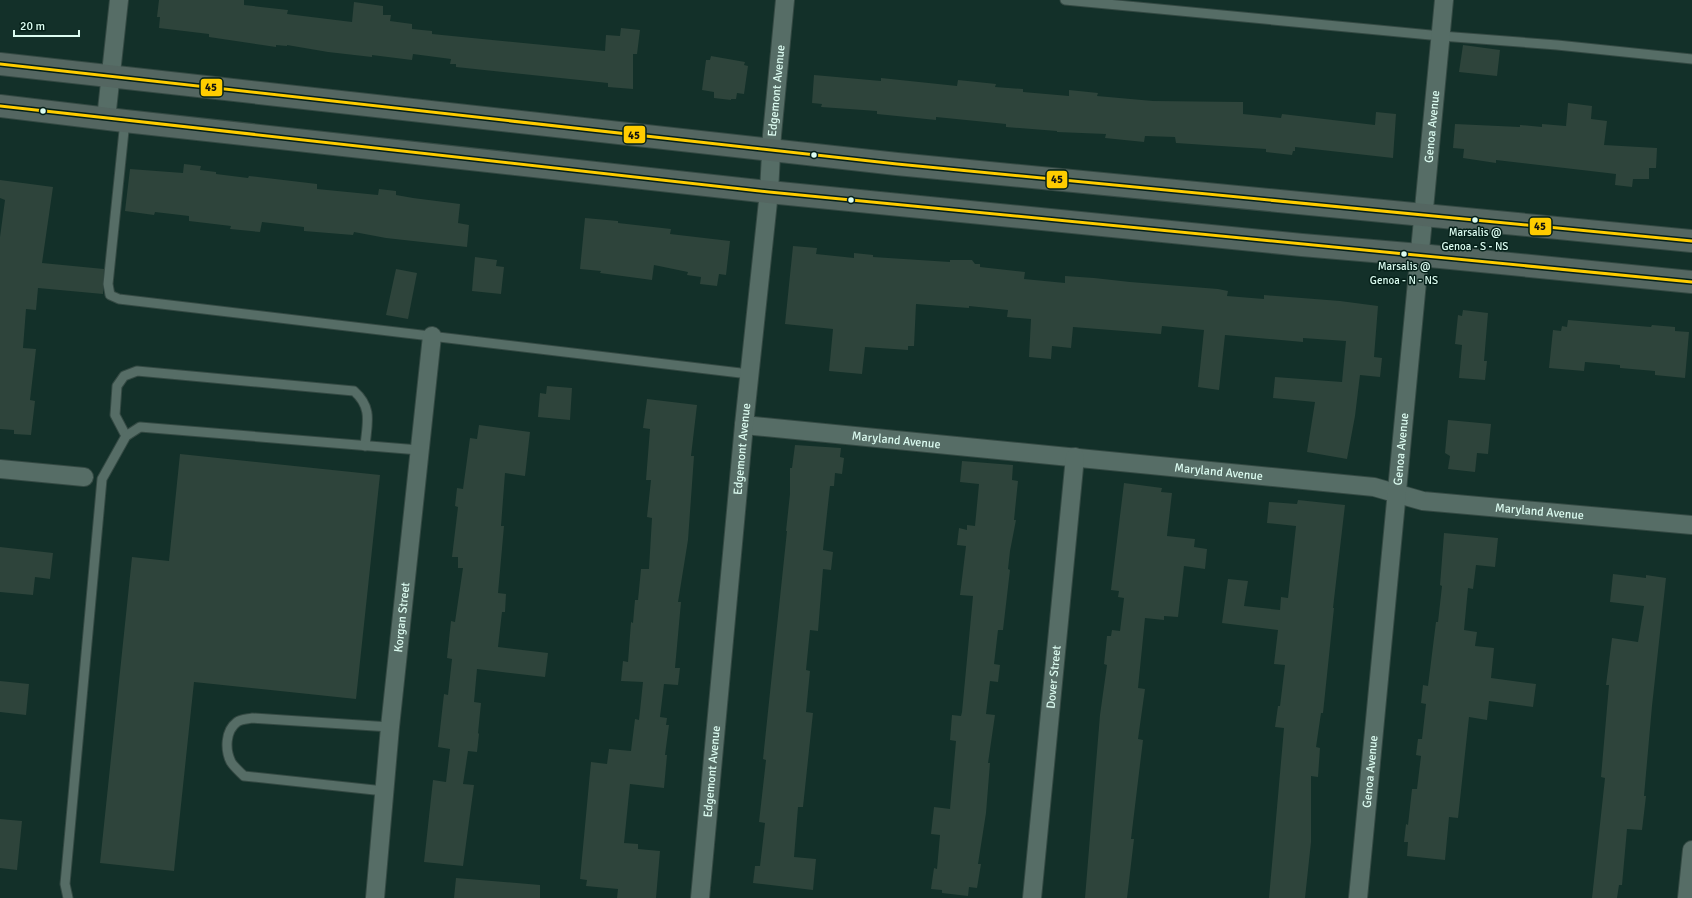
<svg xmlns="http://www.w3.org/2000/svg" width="1692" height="898" font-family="Signika,sans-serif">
<rect width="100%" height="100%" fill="#133029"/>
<!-- building -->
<g fill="#2e443b">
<path d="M 159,0 L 244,0 L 244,5 L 288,10 L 287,14 L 352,22 L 354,2 L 383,6 L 383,15 L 391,15 L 390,21 L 412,24 L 412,29 L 432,31 L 432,34 L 605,51 L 606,35 L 620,36 L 621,28 L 640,30 L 637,54 L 633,54 L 633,89 L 608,87 L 608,83 L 456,67 L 456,64 L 450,64 L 451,59 L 413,54 L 412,60 L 372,55 L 372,57 L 328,52 L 287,45 L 287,46 L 276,45 L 276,47 L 209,37 L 209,34 L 159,28 L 160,17 L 157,17 Z"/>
<path d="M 1463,45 L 1500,50 L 1497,76 L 1459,72 Z"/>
<path d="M 711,56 L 745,62 L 744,65 L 748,66 L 744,94 L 737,93 L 736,99 L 731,99 L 731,100 L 714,98 L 714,92 L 702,90 L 706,60 L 710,60 Z"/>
<path d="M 814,75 L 881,81 L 881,78 L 957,86 L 958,80 L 996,84 L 995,87 L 1023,89 L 1023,92 L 1069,96 L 1069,90 L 1098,93 L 1097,96 L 1153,101 L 1243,102 L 1243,114 L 1281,118 L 1282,114 L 1375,125 L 1376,112 L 1396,114 L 1393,158 L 1295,147 L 1295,151 L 1293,151 L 1292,155 L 1266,152 L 1266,149 L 1176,143 L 1175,137 L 1145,136 L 1144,142 L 1105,138 L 1106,134 L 1057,132 L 1057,131 L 1006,127 L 1006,124 L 936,117 L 936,120 L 877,114 L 877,111 L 821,107 L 822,104 L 812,103 Z"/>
<path d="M 1568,103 L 1592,106 L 1591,119 L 1607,121 L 1604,145 L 1657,148 L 1656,168 L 1649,168 L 1649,179 L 1633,179 L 1632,187 L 1615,185 L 1616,174 L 1496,160 L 1496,163 L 1463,158 L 1464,149 L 1453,148 L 1455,124 L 1520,127 L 1520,125 L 1542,127 L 1542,124 L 1566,126 Z"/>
<path d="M 184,164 L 201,166 L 200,170 L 216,172 L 216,174 L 248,178 L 249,176 L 317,184 L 317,189 L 378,195 L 379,189 L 396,191 L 396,195 L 413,198 L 460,204 L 458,223 L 469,225 L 467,247 L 386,238 L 354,232 L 353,235 L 304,231 L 304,227 L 262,222 L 260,232 L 230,229 L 231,226 L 189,221 L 189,216 L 155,212 L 154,215 L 125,211 L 130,169 L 183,173 Z"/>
<path d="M 0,180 L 53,187 L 42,263 L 104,269 L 103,294 L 38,288 L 36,310 L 26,309 L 23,348 L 36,349 L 30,400 L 35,401 L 31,435 L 14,434 L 14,430 L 0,429 L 0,237 L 5,200 L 0,198 Z"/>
<path d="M 585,218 L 618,221 L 618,223 L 671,229 L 670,234 L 730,241 L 726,275 L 719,274 L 717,286 L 700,284 L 701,277 L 687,275 L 688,272 L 654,265 L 652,280 L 600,273 L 601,271 L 580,269 Z"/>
<path d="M 793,246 L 817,248 L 816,254 L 854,258 L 854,253 L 873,255 L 873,257 L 950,262 L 950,260 L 972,260 L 975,264 L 980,264 L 980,267 L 1025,272 L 1024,279 L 1065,283 L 1065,276 L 1094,278 L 1130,282 L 1218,289 L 1228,291 L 1227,296 L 1264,299 L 1264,295 L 1340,301 L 1378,306 L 1374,357 L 1382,358 L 1380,377 L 1360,375 L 1355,416 L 1347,459 L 1307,452 L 1315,402 L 1273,398 L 1275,377 L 1342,382 L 1346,341 L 1303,338 L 1303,342 L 1225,335 L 1219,390 L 1198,387 L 1204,330 L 1162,326 L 1161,334 L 1073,327 L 1071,348 L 1052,346 L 1051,359 L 1029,357 L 1031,319 L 1007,317 L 1008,310 L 969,306 L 969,308 L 916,304 L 914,346 L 908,346 L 908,350 L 865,347 L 862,374 L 829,371 L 833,329 L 785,324 Z"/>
<path d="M 475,257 L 497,260 L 496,266 L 504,267 L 501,294 L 472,291 Z"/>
<path d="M 396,269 L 417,273 L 408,319 L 386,315 Z"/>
<path d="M 1463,310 L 1488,313 L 1484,361 L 1487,361 L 1485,380 L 1459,378 L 1462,345 L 1455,344 L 1458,315 L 1462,316 Z"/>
<path d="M 1568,320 L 1651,327 L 1652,325 L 1675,327 L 1675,331 L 1689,332 L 1685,378 L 1655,375 L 1655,371 L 1620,368 L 1620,365 L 1585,362 L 1584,371 L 1549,368 L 1553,330 L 1561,331 L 1562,326 L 1567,327 Z"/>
<path d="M 547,386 L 572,388 L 570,420 L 538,417 L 540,393 L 546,394 Z"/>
<path d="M 647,399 L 697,405 L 691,456 L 694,456 L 688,540 L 678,602 L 681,602 L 675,668 L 680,668 L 678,685 L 664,684 L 660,717 L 667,718 L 666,725 L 669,725 L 665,755 L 667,755 L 664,788 L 630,784 L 624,843 L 638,844 L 638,849 L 660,851 L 656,898 L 617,898 L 618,889 L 586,886 L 587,880 L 580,879 L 591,762 L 607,764 L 609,749 L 631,751 L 635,719 L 639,720 L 643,682 L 621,681 L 623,661 L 628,662 L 631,622 L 633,623 L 635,600 L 638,600 L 641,569 L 649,569 L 652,518 L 647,517 L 651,480 L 646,480 L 650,429 L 643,428 Z"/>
<path d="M 1448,420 L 1491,424 L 1488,454 L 1477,453 L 1475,472 L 1448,469 L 1450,456 L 1445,453 Z"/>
<path d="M 479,425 L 530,432 L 525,476 L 505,473 L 501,526 L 504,526 L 498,593 L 506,594 L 505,612 L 502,612 L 498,647 L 548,653 L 545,677 L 477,669 L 474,702 L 481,703 L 478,733 L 479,734 L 477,752 L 468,751 L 463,784 L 474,785 L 463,866 L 424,862 L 433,780 L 446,782 L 450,749 L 438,747 L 444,694 L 448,695 L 452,659 L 447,658 L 451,621 L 455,622 L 463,568 L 458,568 L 458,557 L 452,557 L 458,507 L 455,506 L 457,488 L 463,489 L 470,438 L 477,439 Z"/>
<path d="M 795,445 L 841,448 L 840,457 L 844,458 L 842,474 L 835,473 L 834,486 L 830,486 L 823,550 L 833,552 L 831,570 L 823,569 L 818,631 L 810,630 L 806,670 L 810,671 L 806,712 L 813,713 L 803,807 L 798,807 L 794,857 L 816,859 L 813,890 L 753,883 L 755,866 L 760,866 L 765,823 L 759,822 L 766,760 L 763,759 L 787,531 L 786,531 L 790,494 L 790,468 L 792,468 Z"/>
<path d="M 180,454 L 380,475 L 356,699 L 194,682 L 174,871 L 100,863 L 132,557 L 169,561 Z"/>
<path d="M 962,461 L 1013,465 L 1012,480 L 1018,481 L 1014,520 L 1016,520 L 1010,551 L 1008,569 L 1010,570 L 1003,630 L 998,630 L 994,664 L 1000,665 L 998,682 L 990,681 L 986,714 L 995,715 L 988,763 L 990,763 L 986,813 L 978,864 L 981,864 L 977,888 L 969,887 L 968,896 L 942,893 L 942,890 L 931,889 L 934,868 L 937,869 L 940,835 L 931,834 L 934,807 L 950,809 L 956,741 L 950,740 L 952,715 L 961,716 L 962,712 L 973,596 L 960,595 L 966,546 L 957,545 L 959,528 L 967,530 L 967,525 L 975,526 L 979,484 L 960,482 Z"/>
<path d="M 1124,483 L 1162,488 L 1161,492 L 1172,493 L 1167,536 L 1195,539 L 1194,547 L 1207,549 L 1205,569 L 1184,566 L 1178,617 L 1164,616 L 1164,620 L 1145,618 L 1138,688 L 1145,689 L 1138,739 L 1143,740 L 1131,839 L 1134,839 L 1127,898 L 1085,898 L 1100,715 L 1107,665 L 1104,664 L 1107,636 L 1111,636 L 1112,630 L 1120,631 L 1124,598 L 1118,597 L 1119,591 L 1111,590 Z"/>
<path d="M 1298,500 L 1345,505 L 1333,608 L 1334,608 L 1323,713 L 1321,713 L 1316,747 L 1320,748 L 1318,777 L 1311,776 L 1311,842 L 1305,898 L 1269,898 L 1284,728 L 1275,727 L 1278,706 L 1280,706 L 1285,665 L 1274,664 L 1278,630 L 1222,623 L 1228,579 L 1248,581 L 1244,606 L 1280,610 L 1281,597 L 1288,598 L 1296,526 L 1267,523 L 1269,502 L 1297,504 Z"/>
<path d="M 1444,533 L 1498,538 L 1495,567 L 1476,565 L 1473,589 L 1468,588 L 1464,630 L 1477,632 L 1475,646 L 1494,648 L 1491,678 L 1536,684 L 1533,707 L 1489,701 L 1487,720 L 1469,717 L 1458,818 L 1449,817 L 1445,860 L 1407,856 L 1408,842 L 1404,842 L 1406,824 L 1408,825 L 1412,789 L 1417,789 L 1421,756 L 1416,755 L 1418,739 L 1422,739 L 1426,704 L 1421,703 L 1423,685 L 1428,686 L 1436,622 L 1438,622 L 1442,586 L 1440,585 Z"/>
<path d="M 0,547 L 53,553 L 50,579 L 35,577 L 33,595 L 0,592 Z"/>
<path d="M 1613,574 L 1646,578 L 1646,575 L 1666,578 L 1652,706 L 1644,796 L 1646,796 L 1642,830 L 1627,829 L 1622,885 L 1619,885 L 1617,898 L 1592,898 L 1605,778 L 1601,777 L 1609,685 L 1606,685 L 1612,638 L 1638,642 L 1644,606 L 1610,602 Z"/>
<path d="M 0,681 L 29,684 L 26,715 L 0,712 Z"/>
<path d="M 0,819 L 22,821 L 17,870 L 0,868 Z"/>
<path d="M 456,878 L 540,885 L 540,898 L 454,898 Z"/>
</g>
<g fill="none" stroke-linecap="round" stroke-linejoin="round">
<defs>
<g id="service">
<path d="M 1065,0 L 1441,36 L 1557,45 L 1692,59"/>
<path d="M 125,121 L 108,284 L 110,295 L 119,299 L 749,374"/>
<path d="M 126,436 L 115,415 L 117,386 L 124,376 L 137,371 L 354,391 C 373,408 367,423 365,446"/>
<path d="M 384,791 L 244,776 C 240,772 234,767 231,762 C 225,750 225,731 237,722 C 241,719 248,719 252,718 L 390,727"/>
<path d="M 68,898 L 65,884 L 102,479 L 126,436 L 140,427 L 419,450"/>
</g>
<g id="minor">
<path d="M 106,119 L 119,0"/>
<path id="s1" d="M 744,425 L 1374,487 L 1423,501 L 1692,525"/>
<path d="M 0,469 L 84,477"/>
<path id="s2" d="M 375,898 L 390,727 L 432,336"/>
<path id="s3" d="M 700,898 L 744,425 L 769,192 L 772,135 L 785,0"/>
<path id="s4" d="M 1032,898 L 1075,457"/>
<path id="s5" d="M 1358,898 L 1444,0"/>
<path d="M 1687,898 L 1692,850"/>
</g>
<g id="secondary">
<path d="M 0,64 L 897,164 L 1692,241"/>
<path d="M 0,106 L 125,121 L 769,192 L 1302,245 L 1420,255 L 1692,282"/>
</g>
</defs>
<!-- service casing -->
<use href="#service" stroke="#344943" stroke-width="11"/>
<!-- minor casing -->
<use href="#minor" stroke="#344943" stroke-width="20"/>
<!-- secondary casing -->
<use href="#secondary" stroke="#344943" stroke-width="24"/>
<!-- service -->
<use href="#service" stroke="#566d66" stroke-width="9"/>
<!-- minor -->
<use href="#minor" stroke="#566d66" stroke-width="18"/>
<!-- secondary -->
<use href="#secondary" stroke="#546661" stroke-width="22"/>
<defs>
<g id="bus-1">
<path d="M 0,64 L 897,164 L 1692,241"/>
<path d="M 0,106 L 769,192 L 1692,282"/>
</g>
</defs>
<!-- bus-1 casing -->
<use href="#bus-1" stroke="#052019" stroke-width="6"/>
<!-- bus-1 -->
<use href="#bus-1" stroke="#fc0" stroke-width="3"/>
</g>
<!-- markers -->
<g fill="#dcfcf1" stroke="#052019" stroke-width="1.5">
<circle cx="43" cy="111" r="3.5"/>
<circle cx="814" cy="155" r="3.5"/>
<circle cx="851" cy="200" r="3.5"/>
<circle cx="1475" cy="220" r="3.5"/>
<circle cx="1404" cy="254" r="3.5"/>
</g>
<g text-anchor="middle" stroke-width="3" stroke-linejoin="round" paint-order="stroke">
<!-- bus labels -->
<g font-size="11" fill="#dcfcf1" stroke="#052019">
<text x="1475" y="236">Marsalis @<tspan x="1475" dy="14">Genoa - S - NS</tspan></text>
<text x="1404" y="270">Marsalis @<tspan x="1404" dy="14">Genoa - N - NS</tspan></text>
</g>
<!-- street labels -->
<g font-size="12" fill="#dcfcf1" stroke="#052019">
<text dy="4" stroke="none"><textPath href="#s3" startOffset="811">Edgemont Avenue</textPath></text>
<text dy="4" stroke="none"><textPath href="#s5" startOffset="775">Genoa Avenue</textPath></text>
<text dy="4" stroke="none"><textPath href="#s1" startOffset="153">Maryland Avenue</textPath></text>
<text dy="4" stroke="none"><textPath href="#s3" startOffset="451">Edgemont Avenue</textPath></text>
<text dy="4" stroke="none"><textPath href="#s5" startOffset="451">Genoa Avenue</textPath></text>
<text dy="4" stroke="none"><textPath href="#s1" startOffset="477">Maryland Avenue</textPath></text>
<text dy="4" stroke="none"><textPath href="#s1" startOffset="801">Maryland Avenue</textPath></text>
<text dy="4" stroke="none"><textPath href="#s2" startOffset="282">Korgan Street</textPath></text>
<text dy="4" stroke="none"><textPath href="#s4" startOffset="222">Dover Street</textPath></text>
<text dy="4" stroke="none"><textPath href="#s5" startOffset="127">Genoa Avenue</textPath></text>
<text dy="4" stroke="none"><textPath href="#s3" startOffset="127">Edgemont Avenue</textPath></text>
</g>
</g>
<g stroke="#052019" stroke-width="1.5">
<rect x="200" y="78" width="23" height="19" rx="4" fill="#fc0"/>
<rect x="623" y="125" width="23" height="19" rx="4" fill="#fc0"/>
<rect x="1046" y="170" width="22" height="19" rx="4" fill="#fc0"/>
<rect x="1529" y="217" width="23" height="19" rx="4" fill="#fc0"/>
</g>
<g font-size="11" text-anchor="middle" font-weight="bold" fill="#111">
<text x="211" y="91">45</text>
<text x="634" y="139">45</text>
<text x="1057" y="183">45</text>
<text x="1540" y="230">45</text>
</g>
<!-- scale -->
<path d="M14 30v6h65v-6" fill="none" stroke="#dcfcf1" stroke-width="2"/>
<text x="20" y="30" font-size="12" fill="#dcfcf1" stroke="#052019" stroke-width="3" paint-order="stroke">20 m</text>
</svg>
